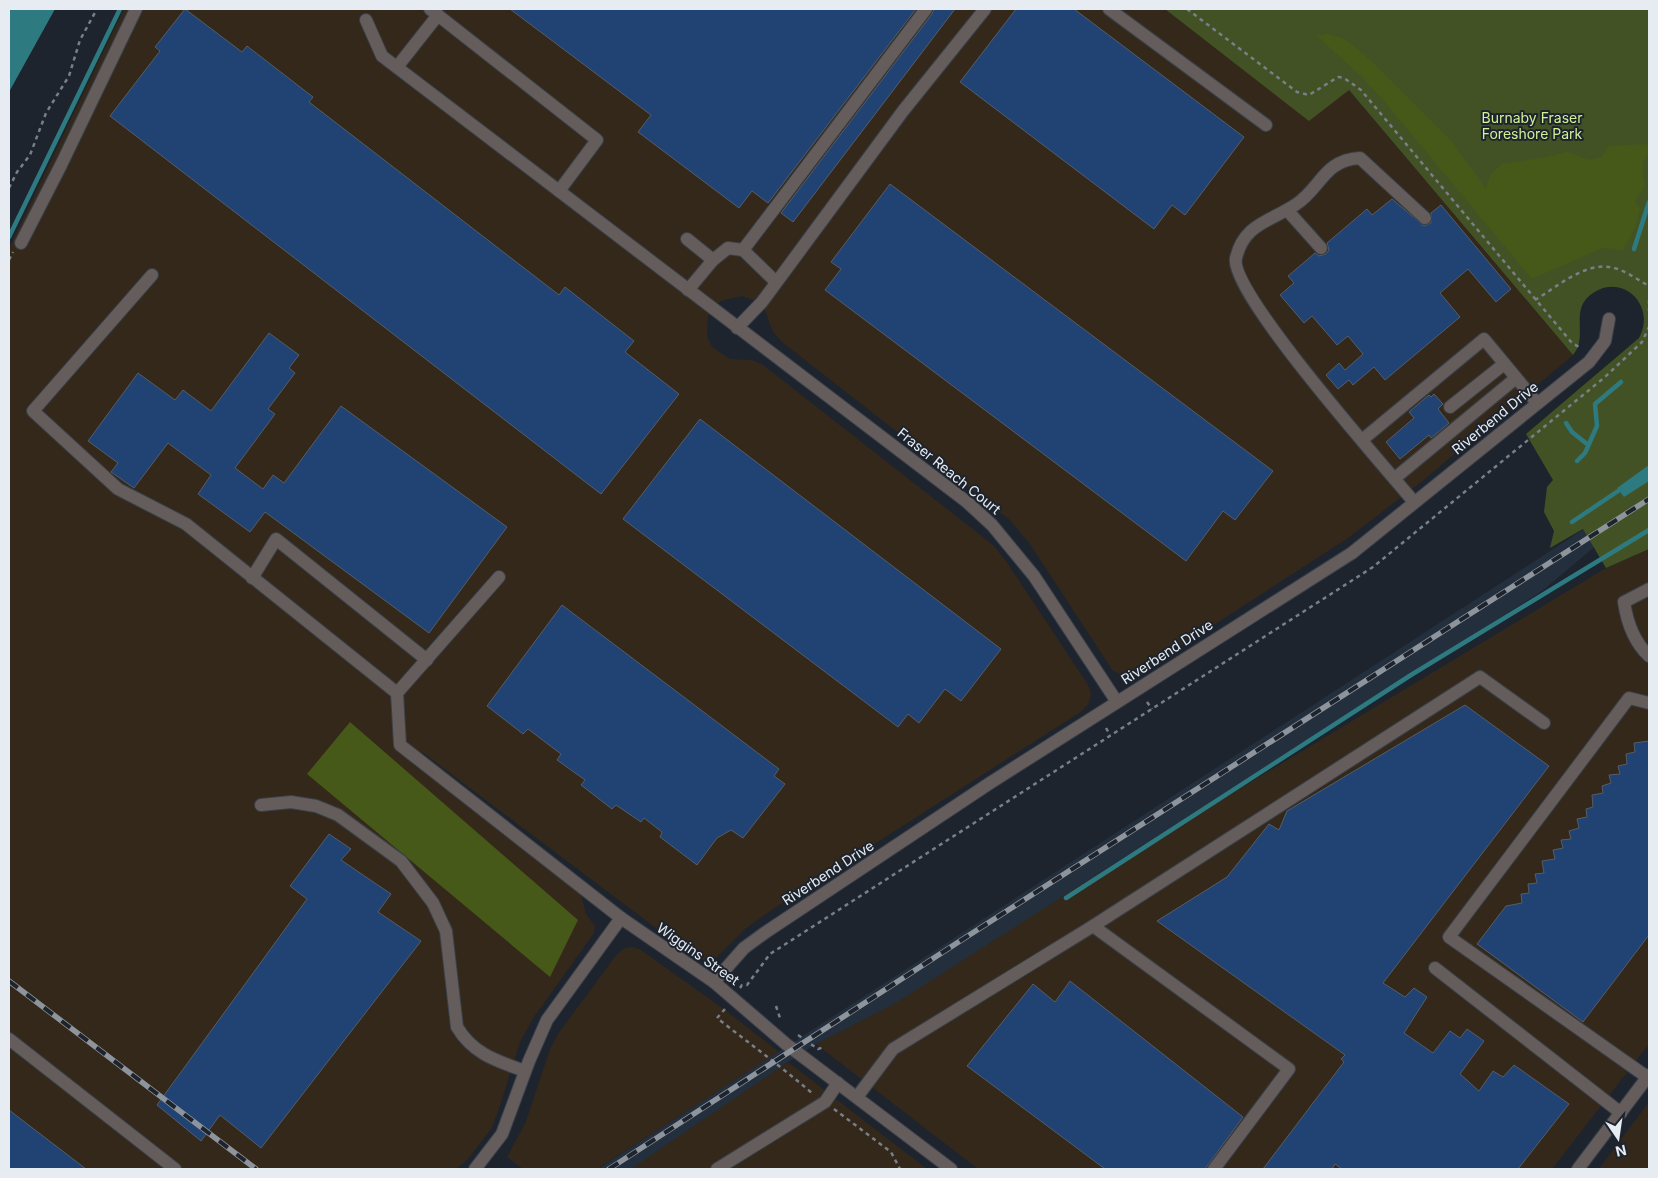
<svg xmlns="http://www.w3.org/2000/svg" width="1658" height="1178" font-family="Inter,sans-serif">
<rect width="100%" height="100%" fill="#1d242e"/>
<!-- industrial -->
<g fill="#34281a">
<path d="M 124,9 L 1165,9 L 1349,90 L 1573,355 L 1421,482 L 1348,538 L 1138,674 L 1128,677 L 1113,671 L 1030,544 L 1010,520 L 782,342 L 773,332 L 765,311 L 756,301 L 742,296 L 724,300 L 715,305 L 708,316 L 707,336 L 712,347 L 730,359 L 752,360 L 763,365 L 993,545 L 1006,561 L 1088,685 L 1091,693 L 1089,703 L 1082,711 L 770,911 L 745,929 L 717,957 L 709,961 L 696,958 L 422,752 L 413,764 L 580,891 L 586,914 L 595,926 L 594,933 L 534,1017 L 520,1042 L 498,1112 L 491,1129 L 468,1159 L 456,1169 L 9,1169 L 9,248 Z"/>
<path d="M 1649,549 L 1649,1044 L 1552,1169 L 978,1169 L 816,1044 L 1606,568 Z"/>
<path d="M 633,947 L 641,950 L 725,1010 L 779,1052 L 597,1169 L 523,1169 L 507,1157 L 525,1124 L 550,1049 L 558,1034 L 617,954 L 625,948 Z"/>
<path d="M 788,1062 L 927,1169 L 631,1169 L 647,1156 Z"/>
<path d="M 1649,1102 L 1649,1169 L 1599,1169 Z"/>
</g>
<!-- built -->
<path fill="#242f3e" d="M 1649,487 L 1617,528 L 1542,591 L 894,1004 L 816,1044 L 788,1062 L 631,1169 L 598,1169 Z"/>
<!-- green -->
<path fill="#435225" d="M 1165,9 L 1649,9 L 1649,549 L 1606,568 L 1583,529 L 1550,548 L 1554,531 L 1544,512 L 1547,487 L 1553,480 L 1526,434 L 1639,338 C 1658,303 1618,269 1588,297 C 1571,313 1588,338 1573,355 L 1349,90 L 1309,121 Z"/>
<!-- forest -->
<g fill="#465918">
<path d="M 1327,34 L 1345,39 L 1369,59 L 1453,143 L 1486,189 L 1490,175 L 1502,164 L 1547,157 L 1567,152 L 1589,160 L 1602,157 L 1608,146 L 1649,144 L 1649,154 C 1639,163 1642,173 1645,185 L 1635,202 L 1640,208 L 1636,226 L 1623,250 L 1602,248 L 1532,279 L 1383,100 L 1362,77 L 1317,36 Z"/>
<path d="M 350,722 L 578,920 L 550,977 L 307,774 Z"/>
</g>
<!-- water -->
<g fill="#2e7a81">
<path d="M 9,9 L 55,9 L 9,92 Z"/>
<path d="M 1649,465 L 1649,481 L 1624,497 L 1617,488 Z"/>
</g>
<g fill="none" stroke-linecap="round" stroke-linejoin="round">
<!-- stream -->
<g stroke="#2e7a81" stroke-width="4.5">
<path d="M 9,237 L 120,9"/>
<path d="M 1634,249 L 1649,202"/>
<path d="M 1566,423 L 1572,432 L 1587,444"/>
<path d="M 1577,461 L 1585,453 L 1597,426 L 1595,404 L 1621,382"/>
<path d="M 1572,522 L 1621,489"/>
<path d="M 1066,898 L 1411,675 L 1649,530"/>
</g>
</g>
<!-- building -->
<g fill="#204374" stroke="#555d68">
<path d="M 185,9 L 242,52 L 247,46 L 313,97 L 309,102 L 559,295 L 565,287 L 634,341 L 625,352 L 679,394 L 601,494 L 110,116 L 160,51 L 155,47 Z"/>
<path d="M 510,9 L 916,9 L 768,203 L 752,191 L 739,208 L 638,132 L 651,115 Z"/>
<path d="M 934,9 L 955,9 L 793,222 L 781,213 L 932,14 Z"/>
<path d="M 1016,9 L 1074,9 L 1244,137 L 1185,215 L 1172,205 L 1154,229 L 960,82 Z"/>
<path d="M 890,184 L 1273,471 L 1235,520 L 1223,511 L 1186,561 L 825,290 L 841,269 L 831,262 Z"/>
<path d="M 1392,199 L 1424,226 L 1431,223 L 1431,213 L 1441,205 L 1511,289 L 1496,302 L 1468,269 L 1440,293 L 1460,317 L 1385,380 L 1374,367 L 1353,385 L 1349,380 L 1338,389 L 1326,375 L 1339,363 L 1345,370 L 1363,354 L 1348,336 L 1337,345 L 1312,316 L 1304,323 L 1280,295 L 1294,283 L 1288,276 L 1315,253 L 1319,256 L 1326,254 L 1329,250 L 1327,243 L 1367,209 L 1372,215 Z"/>
<path d="M 269,333 L 299,355 L 289,368 L 295,373 L 268,409 L 275,414 L 235,468 L 263,489 L 273,475 L 284,483 L 341,406 L 507,527 L 429,633 L 265,512 L 250,532 L 198,494 L 211,475 L 168,443 L 134,488 L 111,472 L 118,463 L 88,441 L 138,373 L 175,400 L 183,390 L 211,411 Z"/>
<path d="M 1434,394 L 1443,404 L 1438,409 L 1449,423 L 1431,438 L 1429,435 L 1400,459 L 1386,442 L 1414,418 L 1409,412 L 1429,395 L 1431,397 Z"/>
<path d="M 700,419 L 1001,649 L 961,701 L 945,689 L 919,723 L 908,714 L 898,727 L 623,519 Z"/>
<path d="M 562,605 L 779,769 L 774,776 L 785,784 L 743,838 L 731,830 L 717,838 L 697,865 L 660,837 L 662,832 L 644,818 L 641,822 L 616,805 L 612,809 L 581,785 L 585,780 L 557,760 L 561,754 L 528,729 L 523,734 L 487,706 Z"/>
<path d="M 1465,705 L 1549,766 L 1383,983 L 1405,997 L 1414,988 L 1427,997 L 1404,1033 L 1433,1053 L 1450,1031 L 1460,1038 L 1467,1029 L 1484,1041 L 1460,1074 L 1479,1091 L 1493,1071 L 1503,1077 L 1514,1065 L 1569,1104 L 1518,1169 L 1342,1169 L 1335,1164 L 1332,1169 L 1263,1169 L 1344,1062 L 1341,1059 L 1345,1055 L 1157,921 L 1227,877 L 1269,824 L 1279,830 L 1287,811 Z"/>
<path d="M 1649,741 L 1649,935 L 1583,1022 L 1477,944 L 1506,906 L 1522,903 L 1521,894 L 1529,893 L 1528,884 L 1537,883 L 1535,874 L 1544,873 L 1542,861 L 1555,859 L 1553,850 L 1563,848 L 1561,840 L 1571,839 L 1569,831 L 1579,828 L 1577,819 L 1587,817 L 1586,809 L 1593,807 L 1592,795 L 1603,793 L 1602,786 L 1611,783 L 1609,775 L 1620,774 L 1618,766 L 1627,764 L 1626,754 L 1635,752 L 1634,743 Z"/>
<path d="M 329,834 L 351,849 L 341,860 L 391,894 L 378,912 L 421,941 L 261,1148 L 220,1115 L 201,1141 L 157,1105 L 307,899 L 290,886 Z"/>
<path d="M 1070,981 L 1243,1117 L 1205,1169 L 1105,1169 L 967,1066 L 1033,984 L 1055,1002 Z"/>
<path d="M 9,1110 L 86,1169 L 9,1169 Z"/>
</g>
<g fill="none" stroke-linecap="round" stroke-linejoin="round">
<defs>
<g id="minor">
<path d="M 430,9 L 597,140 L 559,191"/>
<path d="M 1109,9 L 1266,125"/>
<path d="M 366,20 L 382,56 L 967,502 L 992,525 L 1034,576 L 1117,702"/>
<path d="M 397,67 L 438,15"/>
<path d="M 1287,210 L 1321,248"/>
<path d="M 687,239 L 713,260"/>
<path d="M 21,243 L 61,165 L 136,9"/>
<path d="M 743,250 L 926,9"/>
<path d="M 152,275 L 33,411 L 118,489 L 186,524 L 397,693"/>
<path d="M 688,290 L 713,260 L 728,248 L 743,250 L 776,282"/>
<path d="M 737,328 L 762,302 L 903,111 L 985,9"/>
<path d="M 1450,407 L 1504,364"/>
<path d="M 1362,440 L 1484,339 L 1537,403"/>
<path d="M 1395,478 L 1516,378"/>
<path d="M 1414,502 C 1386,468 1228,291 1236,258 C 1244,224 1269,222 1295,205 C 1321,189 1323,160 1360,158 L 1425,218"/>
<path d="M 499,577 L 397,693 L 400,745 L 621,918 L 714,982 L 786,1044 L 951,1169"/>
<path d="M 252,578 L 276,539 L 427,660"/>
<path d="M 1649,589 L 1624,602 C 1627,622 1634,642 1649,656"/>
<path d="M 261,805 L 291,802 L 316,806 L 338,815 L 401,861 L 433,903 L 446,931 L 457,1027 C 473,1054 497,1061 525,1071"/>
<path d="M 1093,926 L 1480,677 L 1544,723"/>
<path d="M 1435,968 L 1621,1113"/>
<path d="M 714,982 L 744,948 L 766,932 L 990,783 L 1352,553 L 1589,362 L 1605,341 L 1609,319"/>
<path d="M 9,1039 L 175,1169"/>
<path d="M 1647,1077 L 1449,937 L 1629,698 L 1649,703"/>
<path d="M 857,1097 L 893,1049 L 1093,926 L 1289,1069 L 1214,1169"/>
<path d="M 475,1169 L 502,1134 L 529,1061 L 547,1020 L 621,918"/>
<path d="M 717,1169 L 825,1102 L 838,1083"/>
<path d="M 1578,1169 L 1649,1075"/>
</g>
</defs>
<!-- minor casing -->
<use href="#minor" stroke="#39404a" stroke-width="14"/>
<!-- path -->
<g stroke="#797f88" stroke-width="2.5" stroke-dasharray="4 4" stroke-linecap="butt">
<path d="M 1187,9 L 1297,92 L 1309,95 L 1338,77 L 1344,78 L 1361,90 L 1572,343 L 1579,347"/>
<path d="M 9,188 L 17,172 L 30,155 L 46,113 L 69,76 L 80,40 L 97,9"/>
<path d="M 9,260 L 13,252"/>
<path d="M 1535,300 C 1557,287 1587,260 1614,268 C 1626,271 1638,280 1649,286"/>
<path d="M 1649,300 L 1649,311"/>
<path d="M 1147,702 L 1152,709"/>
<path d="M 1106,728 L 1110,735"/>
<path d="M 740,988 L 742,985 L 747,985 L 770,954 L 1373,567 L 1605,377 L 1642,342 L 1649,327"/>
<path d="M 776,1006 L 781,1021"/>
<path d="M 725,1009 L 717,1018 C 750,1044 782,1067 813,1094"/>
<path d="M 798,1035 L 818,1049 L 824,1047"/>
<path d="M 834,1109 L 891,1152 L 900,1169"/>
</g>
<!-- minor -->
<use href="#minor" stroke="#655d5c" stroke-width="12"/>
<defs>
<g id="rail">
<path d="M 9,981 L 256,1169"/>
<path d="M 609,1169 L 960,941 L 1649,499"/>
</g>
</defs>
<!-- rail casing -->
<use href="#rail" stroke="#8e949c" stroke-width="5.5"/>
<!-- rail -->
<use href="#rail" stroke="#1d242e" stroke-width="4" stroke-dasharray="11" stroke-linecap="butt"/>
</g>
<g text-anchor="middle" stroke-width="4" stroke-linejoin="round" paint-order="stroke">
<!-- park labels -->
<g font-size="14" fill="#d1f195" stroke="#1d242e">
<text x="1532" y="123">Burnaby Fraser<tspan x="1532" dy="16">Foreshore Park</tspan></text>
</g>
<!-- street labels -->
<g font-size="14" fill="#e7ecf3" stroke="#1d242e">
<text transform="translate(1495 418) rotate(-39)" y="5">Riverbend Drive</text>
<text transform="translate(949 471) rotate(39)" y="5">Fraser Reach Court</text>
<text transform="translate(1167 652) rotate(-33)" y="5">Riverbend Drive</text>
<text transform="translate(828 873) rotate(-33)" y="5">Riverbend Drive</text>
<text transform="translate(698 954) rotate(35)" y="5">Wiggins Street</text>
</g>
</g>
<!-- border -->
<rect width="1658" height="1178" fill="none" stroke="#e7ecf3" stroke-width="20"/>
<!-- north arrow -->
<g transform="translate(1618 1138) rotate(167)" stroke="#1d242e" stroke-width="4" paint-order="stroke">
<path d="M0-4L9 19L0 12L-9 19Z" fill="#e7ecf3"/>
<text y="-8" font-size="14" font-weight="bold" text-anchor="middle" fill="#e7ecf3">N</text>
</g>
</svg>
